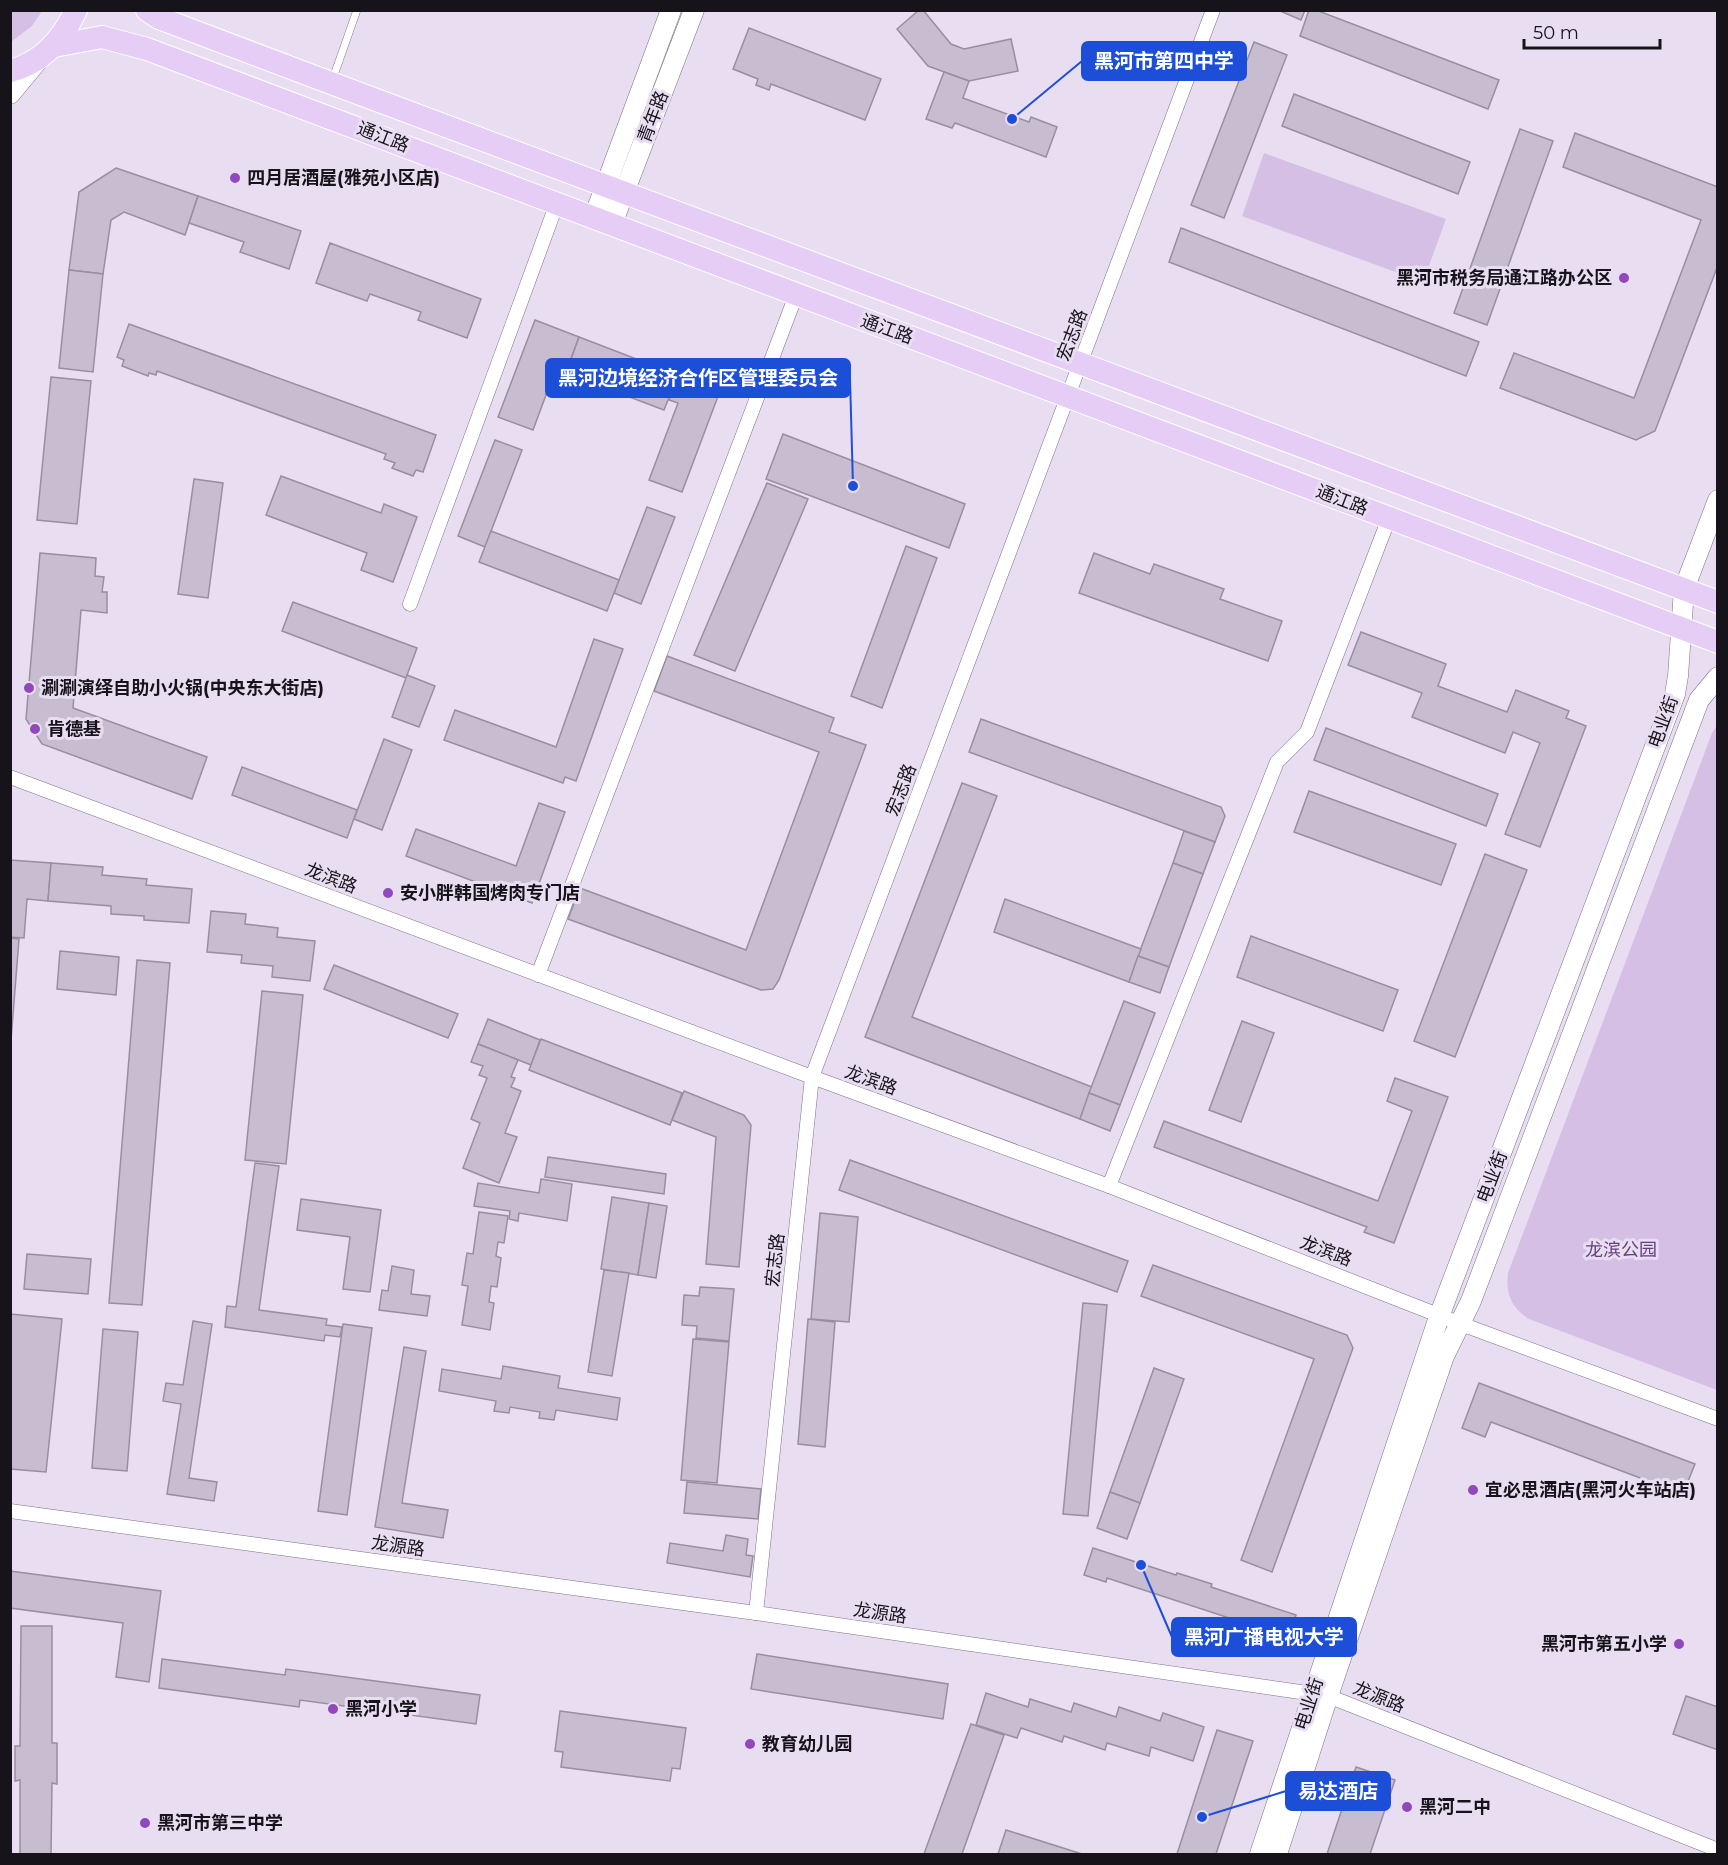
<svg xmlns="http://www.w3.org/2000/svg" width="1728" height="1865" font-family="Montserrat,'Noto Sans SC',sans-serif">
<rect width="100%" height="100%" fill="#e9def1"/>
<!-- green -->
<g fill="#d5bfe5">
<path d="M 10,11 L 11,10 L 42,11 L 32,26 L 11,42 Z"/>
<path d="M 1264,153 L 1446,219 L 1423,282 L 1242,216 Z"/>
<path d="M 1717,725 L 1717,1390 L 1529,1319 C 1512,1309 1505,1293 1508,1273 L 1712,733 Z"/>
</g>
<!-- building -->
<g fill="#c8bdd0" stroke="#998ea0" stroke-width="1.5">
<path d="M 919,10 L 923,10 L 951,44 L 964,49 L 1011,39 L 1018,71 L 969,81 L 928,66 L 897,29 Z"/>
<path d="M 1278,10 L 1305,10 L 1301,20 Z"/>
<path d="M 1309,10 L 1316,10 L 1499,80 L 1488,109 L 1300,36 Z"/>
<path d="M 749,28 L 881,79 L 865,120 L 771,84 L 769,90 L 756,85 L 758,79 L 733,69 Z"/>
<path d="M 1254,42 L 1287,55 L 1224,218 L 1191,205 Z"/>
<path d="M 944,72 L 969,81 L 963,98 L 1029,122 L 1031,117 L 1057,127 L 1046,157 L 955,123 L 952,128 L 926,119 Z"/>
<path d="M 1294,94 L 1470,162 L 1458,194 L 1282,126 Z"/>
<path d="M 1520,129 L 1553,141 L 1487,325 L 1454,313 Z"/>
<path d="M 1575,133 L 1718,187 L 1718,265 L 1655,431 L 1636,440 L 1500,388 L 1514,353 L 1634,398 L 1701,220 L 1563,167 Z"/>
<path d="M 116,168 L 198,196 L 185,235 L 124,212 L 111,220 L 103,274 L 69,270 L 79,192 Z"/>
<path d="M 198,196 L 301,231 L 289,269 L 240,252 L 244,242 L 189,223 Z"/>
<path d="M 1181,228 L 1479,342 L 1466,376 L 1169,262 Z"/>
<path d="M 330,243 L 481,299 L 467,338 L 418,320 L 421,312 L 370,294 L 367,301 L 316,283 Z"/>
<path d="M 69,270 L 103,274 L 93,372 L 59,368 Z"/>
<path d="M 535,320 L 579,337 L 569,364 L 559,360 L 533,430 L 498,417 Z"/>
<path d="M 129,324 L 436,435 L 423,472 L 416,470 L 413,476 L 392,468 L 395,463 L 384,459 L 386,454 L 157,371 L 156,375 L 149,373 L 148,376 L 122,366 L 124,360 L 117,357 Z"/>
<path d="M 579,337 L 678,375 L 664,410 L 566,373 Z"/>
<path d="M 678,375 L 720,391 L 682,492 L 649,480 L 678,403 L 669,400 Z"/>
<path d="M 51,377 L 91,381 L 77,524 L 37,520 Z"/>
<path d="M 783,434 L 965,504 L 949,548 L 766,479 Z"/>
<path d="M 495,440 L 522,450 L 485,547 L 458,536 Z"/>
<path d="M 281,476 L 381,513 L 384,504 L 417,517 L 393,582 L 361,570 L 367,553 L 266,515 Z"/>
<path d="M 194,479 L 223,483 L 208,598 L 178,594 Z"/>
<path d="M 767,483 L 808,499 L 735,671 L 694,655 Z"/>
<path d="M 647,507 L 675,517 L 641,604 L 614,593 Z"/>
<path d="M 491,531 L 619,580 L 607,611 L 479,562 Z"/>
<path d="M 906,546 L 937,558 L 882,708 L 851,696 Z"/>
<path d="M 40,553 L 96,558 L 95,576 L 104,577 L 102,592 L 107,592 L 107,613 L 81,610 L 73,708 L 207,757 L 192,799 L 42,744 L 26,719 Z"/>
<path d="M 1094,553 L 1150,574 L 1154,564 L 1224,589 L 1220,599 L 1282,621 L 1268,661 L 1079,593 Z"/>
<path d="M 293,602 L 417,648 L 406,678 L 282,631 Z"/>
<path d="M 1361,632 L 1446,664 L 1438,686 L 1507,712 L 1516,690 L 1569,711 L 1566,718 L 1586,726 L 1540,847 L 1505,834 L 1540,743 L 1513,732 L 1505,753 L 1412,717 L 1422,693 L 1348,665 Z"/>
<path d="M 594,639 L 623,649 L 576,781 L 565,777 L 563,783 L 444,740 L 455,710 L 556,747 Z"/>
<path d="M 667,656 L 834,718 L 829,732 L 866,745 L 779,980 L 773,989 L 761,990 L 568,919 L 580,888 L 746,950 L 819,752 L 654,691 Z"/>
<path d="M 407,675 L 435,686 L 419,727 L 392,717 Z"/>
<path d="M 981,719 L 1221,807 L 1225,816 L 1215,842 L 969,752 Z"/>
<path d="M 1326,728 L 1498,794 L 1486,826 L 1314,760 Z"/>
<path d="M 384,739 L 412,750 L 382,830 L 354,819 Z"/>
<path d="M 242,767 L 357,810 L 347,838 L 232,795 Z"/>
<path d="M 962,783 L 997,796 L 912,1017 L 1092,1087 L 1080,1119 L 865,1037 Z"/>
<path d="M 1309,791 L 1456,844 L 1441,885 L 1294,832 Z"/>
<path d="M 539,803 L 565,812 L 532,903 L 406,856 L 416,829 L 516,866 Z"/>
<path d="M 1184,831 L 1215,842 L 1203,874 L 1173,863 Z"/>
<path d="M 1485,854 L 1527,870 L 1455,1057 L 1414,1041 Z"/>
<path d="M 10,860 L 51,863 L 48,901 L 27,899 L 24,938 L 10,937 Z"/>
<path d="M 51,863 L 103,867 L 102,875 L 147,879 L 146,885 L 192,889 L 189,923 L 144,920 L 144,916 L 111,914 L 111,906 L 48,901 Z"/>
<path d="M 1173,863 L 1203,874 L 1169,967 L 1138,956 Z"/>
<path d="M 1005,899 L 1141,949 L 1129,982 L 994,932 Z"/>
<path d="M 211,911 L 246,914 L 245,924 L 278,928 L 277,937 L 315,941 L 310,981 L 272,977 L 273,966 L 241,963 L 242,955 L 207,952 Z"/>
<path d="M 1251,936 L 1398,990 L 1383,1031 L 1237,977 Z"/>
<path d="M 10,938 L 19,939 L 10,1053 Z"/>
<path d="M 60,951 L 119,957 L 116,995 L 57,989 Z"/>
<path d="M 1138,956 L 1169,967 L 1160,993 L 1129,982 Z"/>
<path d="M 137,960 L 170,963 L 142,1305 L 109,1303 Z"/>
<path d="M 334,965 L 458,1014 L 448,1038 L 324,989 Z"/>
<path d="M 262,991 L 303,995 L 286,1164 L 245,1160 Z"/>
<path d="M 1124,1001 L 1155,1013 L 1120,1105 L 1089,1093 Z"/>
<path d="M 488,1019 L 540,1040 L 531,1065 L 478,1044 Z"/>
<path d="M 1242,1021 L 1274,1033 L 1241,1122 L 1209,1110 Z"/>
<path d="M 541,1039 L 682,1093 L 670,1125 L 529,1070 Z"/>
<path d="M 478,1044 L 518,1060 L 511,1077 L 515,1078 L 511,1087 L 521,1091 L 505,1133 L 517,1137 L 499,1183 L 463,1168 L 480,1123 L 471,1119 L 487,1078 L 479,1075 L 483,1066 L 471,1062 Z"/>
<path d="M 1395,1078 L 1448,1097 L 1394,1243 L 1364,1232 L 1367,1227 L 1154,1147 L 1164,1121 L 1378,1201 L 1412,1111 L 1387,1101 Z"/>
<path d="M 684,1091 L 744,1115 L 751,1125 L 739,1267 L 706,1264 L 716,1137 L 672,1120 Z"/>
<path d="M 1089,1093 L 1120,1105 L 1110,1131 L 1080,1119 Z"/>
<path d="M 548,1157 L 666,1174 L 664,1194 L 545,1177 Z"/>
<path d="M 850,1160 L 1128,1261 L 1117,1292 L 839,1190 Z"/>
<path d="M 255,1163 L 279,1166 L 259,1310 L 327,1319 L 326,1325 L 342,1327 L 340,1337 L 325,1335 L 324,1341 L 225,1327 L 227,1306 L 236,1307 Z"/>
<path d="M 541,1179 L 572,1184 L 567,1221 L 519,1213 L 518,1221 L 509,1219 L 510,1211 L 474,1206 L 478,1183 L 539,1193 Z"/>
<path d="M 612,1197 L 649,1203 L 638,1275 L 601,1269 Z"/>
<path d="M 301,1199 L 381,1210 L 370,1292 L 343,1289 L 350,1237 L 297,1230 Z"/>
<path d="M 649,1203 L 667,1206 L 656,1278 L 638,1275 Z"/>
<path d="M 479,1212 L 508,1216 L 504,1243 L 498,1242 L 496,1256 L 501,1258 L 497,1287 L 491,1286 L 489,1302 L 494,1303 L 490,1330 L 462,1325 L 468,1286 L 462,1285 L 467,1253 L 473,1254 Z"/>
<path d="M 820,1213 L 858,1217 L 849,1322 L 811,1319 Z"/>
<path d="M 27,1254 L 91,1259 L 88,1294 L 24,1289 Z"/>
<path d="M 1153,1265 L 1347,1335 L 1353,1348 L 1272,1572 L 1241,1560 L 1314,1359 L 1141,1296 Z"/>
<path d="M 392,1266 L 414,1270 L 411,1294 L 430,1296 L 427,1316 L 379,1310 L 382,1290 L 388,1291 Z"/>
<path d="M 604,1270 L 629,1273 L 612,1376 L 588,1372 Z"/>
<path d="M 700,1287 L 734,1289 L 729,1341 L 696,1338 L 697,1326 L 682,1325 L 684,1295 L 699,1296 Z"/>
<path d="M 1083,1303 L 1107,1305 L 1088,1516 L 1063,1514 Z"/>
<path d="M 10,1314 L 62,1319 L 46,1472 L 10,1469 Z"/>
<path d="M 808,1319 L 835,1322 L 825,1447 L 798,1444 Z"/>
<path d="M 193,1321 L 212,1324 L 189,1478 L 217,1482 L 214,1501 L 167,1494 L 181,1404 L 163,1401 L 166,1383 L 183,1385 Z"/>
<path d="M 343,1324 L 372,1328 L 347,1515 L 318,1511 Z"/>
<path d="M 103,1329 L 138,1332 L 127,1471 L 92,1468 Z"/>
<path d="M 693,1339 L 729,1342 L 717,1483 L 681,1480 Z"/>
<path d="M 404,1347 L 426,1351 L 402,1503 L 448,1510 L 443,1538 L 375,1527 Z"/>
<path d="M 503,1366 L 560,1376 L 558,1388 L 620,1398 L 617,1420 L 556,1410 L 554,1420 L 539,1418 L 540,1412 L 510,1407 L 509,1413 L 494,1411 L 496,1401 L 439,1391 L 442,1369 L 501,1379 Z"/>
<path d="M 1154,1368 L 1184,1379 L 1140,1503 L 1110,1492 Z"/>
<path d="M 1479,1383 L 1695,1464 L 1683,1494 L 1491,1422 L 1485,1437 L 1462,1428 Z"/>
<path d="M 687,1482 L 761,1489 L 758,1519 L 684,1513 Z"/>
<path d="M 1110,1492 L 1140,1503 L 1127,1539 L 1097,1528 Z"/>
<path d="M 726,1535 L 748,1539 L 746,1555 L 753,1556 L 750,1577 L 667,1563 L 670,1543 L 723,1551 Z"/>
<path d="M 1093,1548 L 1176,1575 L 1177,1573 L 1212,1584 L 1211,1587 L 1296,1615 L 1287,1642 L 1268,1636 L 1269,1631 L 1107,1578 L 1106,1582 L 1084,1575 Z"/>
<path d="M 10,1571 L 161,1591 L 149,1682 L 116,1677 L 123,1623 L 10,1608 Z"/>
<path d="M 21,1626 L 52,1626 L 52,1743 L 57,1743 L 57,1784 L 52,1783 L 51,1854 L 20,1854 L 20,1780 L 15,1781 L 15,1746 L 20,1746 Z"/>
<path d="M 757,1654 L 948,1684 L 943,1719 L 751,1689 Z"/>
<path d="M 162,1659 L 285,1675 L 286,1669 L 480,1695 L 476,1724 L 300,1700 L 299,1707 L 159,1688 Z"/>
<path d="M 986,1693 L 1028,1707 L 1030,1699 L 1071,1712 L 1074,1703 L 1116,1717 L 1119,1707 L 1160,1721 L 1163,1713 L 1204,1727 L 1193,1761 L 1151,1747 L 1149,1756 L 1107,1743 L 1105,1750 L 1064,1736 L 1062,1742 L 1021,1728 L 1017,1738 L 976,1725 Z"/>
<path d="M 1686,1696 L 1718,1707 L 1718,1750 L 1673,1734 Z"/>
<path d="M 560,1711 L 686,1728 L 680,1769 L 672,1768 L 670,1781 L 561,1767 L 563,1752 L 555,1751 Z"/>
<path d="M 971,1724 L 1004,1735 L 962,1854 L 924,1854 Z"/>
<path d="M 1217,1730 L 1253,1741 L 1216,1854 L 1177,1854 Z"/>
<path d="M 1356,1767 L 1395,1780 L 1370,1854 L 1327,1854 Z"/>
<path d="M 1006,1830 L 1082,1854 L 998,1854 Z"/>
</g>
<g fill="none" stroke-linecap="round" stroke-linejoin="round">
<defs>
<path id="lane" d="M 332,81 L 357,10"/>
<g id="street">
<path d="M 410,604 L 557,203"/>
<path d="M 10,777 L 812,1077 L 1109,1186 L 1461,1324 L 1718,1419"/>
<path d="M 538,975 L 796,295"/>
<path d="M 1109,1186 L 1277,762 L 1307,732 L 1389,518"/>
<path d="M 10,1511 L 756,1613 L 1328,1696 L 1718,1850"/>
<path d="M 756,1613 L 812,1077 L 1213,10"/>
</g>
<g id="secondary">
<path d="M 10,94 L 39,59"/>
<path d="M 594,217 L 671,10"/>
<path d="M 612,224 L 694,10"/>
<path d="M 1260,1854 L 1440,1314 L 1675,694 L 1678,676 L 1684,589 L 1718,500"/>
<path d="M 1277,1854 L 1328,1696 L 1444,1356 L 1471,1301 L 1699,700 L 1718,677"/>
</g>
<g id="primary">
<path d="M 147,10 L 159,18 L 331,83 L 1718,602"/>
<path d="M 54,46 L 102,37 L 147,49 L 1718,642"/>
<path d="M 10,71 C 42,63 63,38 76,10"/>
</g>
</defs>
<!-- lane casing -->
<use href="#lane" stroke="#7c7284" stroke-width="8"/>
<!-- street casing -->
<use href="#street" stroke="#7c7284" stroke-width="15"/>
<!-- secondary casing -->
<use href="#secondary" stroke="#7c7284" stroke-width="21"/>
<!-- primary casing -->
<use href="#primary" stroke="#fff" stroke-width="24"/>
<!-- lane -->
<use href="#lane" stroke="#fff" stroke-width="7"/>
<!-- street -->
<use href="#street" stroke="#fff" stroke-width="14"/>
<!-- secondary -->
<use href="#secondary" stroke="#fff" stroke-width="20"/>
<!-- primary -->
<use href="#primary" stroke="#e5cdf6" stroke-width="22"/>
</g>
<!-- markers -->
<g fill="#9048bb" stroke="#e9def1" stroke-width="2">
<circle cx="235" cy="178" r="6"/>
<circle cx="1624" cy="278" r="6"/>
<circle cx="29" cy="688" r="6"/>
<circle cx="35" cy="729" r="6"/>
<circle cx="388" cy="893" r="6"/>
<circle cx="1473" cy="1490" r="6"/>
<circle cx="1679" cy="1644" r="6"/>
<circle cx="333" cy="1709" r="6"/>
<circle cx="750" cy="1744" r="6"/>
<circle cx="1407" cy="1807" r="6"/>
<circle cx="145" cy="1823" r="6"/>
</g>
<g text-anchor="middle" stroke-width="6" stroke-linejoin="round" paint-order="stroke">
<!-- street labels -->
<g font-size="18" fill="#17131a" stroke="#e9def1">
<text transform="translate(653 117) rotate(-69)" y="6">青年路</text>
<text transform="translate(383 137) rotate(21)" y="6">通江路</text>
<text transform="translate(887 329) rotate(20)" y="6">通江路</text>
<text transform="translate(1072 335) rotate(-69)" y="6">宏志路</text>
<text transform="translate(1342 500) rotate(21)" y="6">通江路</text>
<text transform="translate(1663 722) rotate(-70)" y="6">电业街</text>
<text transform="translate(901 790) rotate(-69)" y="6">宏志路</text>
<text transform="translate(331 878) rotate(21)" y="6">龙滨路</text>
<text transform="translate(871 1080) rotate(20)" y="6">龙滨路</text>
<text transform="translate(1492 1177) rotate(-69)" y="6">电业街</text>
<text transform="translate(1326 1251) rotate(21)" y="6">龙滨路</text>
<text transform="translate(775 1260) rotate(-84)" y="6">宏志路</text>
<text transform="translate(398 1546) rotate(8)" y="6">龙源路</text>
<text transform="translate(880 1613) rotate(8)" y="6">龙源路</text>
<text transform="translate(1379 1697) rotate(22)" y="6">龙源路</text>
<text transform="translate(1309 1704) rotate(-72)" y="6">电业街</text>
</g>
<!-- poi labels -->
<g font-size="18" font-weight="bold" fill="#17131a" stroke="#e9def1" text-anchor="start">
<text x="247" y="184">四月居酒屋(雅苑小区店)</text>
<text x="1612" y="284" text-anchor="end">黑河市税务局通江路办公区</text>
<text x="41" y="694">涮涮演绎自助小火锅(中央东大街店)</text>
<text x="47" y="735">肯德基</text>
<text x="400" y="899">安小胖韩国烤肉专门店</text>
<text x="1485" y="1496">宜必思酒店(黑河火车站店)</text>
<text x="1667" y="1650" text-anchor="end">黑河市第五小学</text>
<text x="345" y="1715">黑河小学</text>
<text x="762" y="1750">教育幼儿园</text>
<text x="1419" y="1813">黑河二中</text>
<text x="157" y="1829">黑河市第三中学</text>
</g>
<!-- park labels -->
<g font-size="18" fill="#674080" stroke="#e9def1">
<text x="1621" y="1256">龙滨公园</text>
</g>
</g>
<!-- callouts -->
<path fill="none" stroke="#1d4ed8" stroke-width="2" d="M1012 119L1082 61M853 486L850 378M1141 1565L1172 1637M1202 1817L1286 1791"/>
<g fill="#1d4ed8" stroke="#e9def1" stroke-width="2">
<circle cx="1012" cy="119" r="6"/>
<circle cx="853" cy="486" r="6"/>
<circle cx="1141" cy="1565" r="6"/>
<circle cx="1202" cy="1817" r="6"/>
</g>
<g fill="#1d4ed8" stroke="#1d4ed8" stroke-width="2">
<rect x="1082" y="42" width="164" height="38" rx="6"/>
<rect x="546" y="359" width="304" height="38" rx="6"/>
<rect x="1172" y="1618" width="184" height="38" rx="6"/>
<rect x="1286" y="1772" width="104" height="38" rx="6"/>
</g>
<g font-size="20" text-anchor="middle" font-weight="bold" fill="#fff">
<text x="1164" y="68">黑河市第四中学</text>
<text x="698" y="385">黑河边境经济合作区管理委员会</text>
<text x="1264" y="1644">黑河广播电视大学</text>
<text x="1338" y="1798">易达酒店</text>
</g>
<!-- border -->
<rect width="1728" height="1865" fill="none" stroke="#17131a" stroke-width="24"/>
<!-- scale -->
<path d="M1524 39v9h136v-9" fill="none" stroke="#17131a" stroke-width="3"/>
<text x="1533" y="39" font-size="18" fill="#17131a" stroke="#e9def1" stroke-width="4.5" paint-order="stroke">50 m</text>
</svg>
